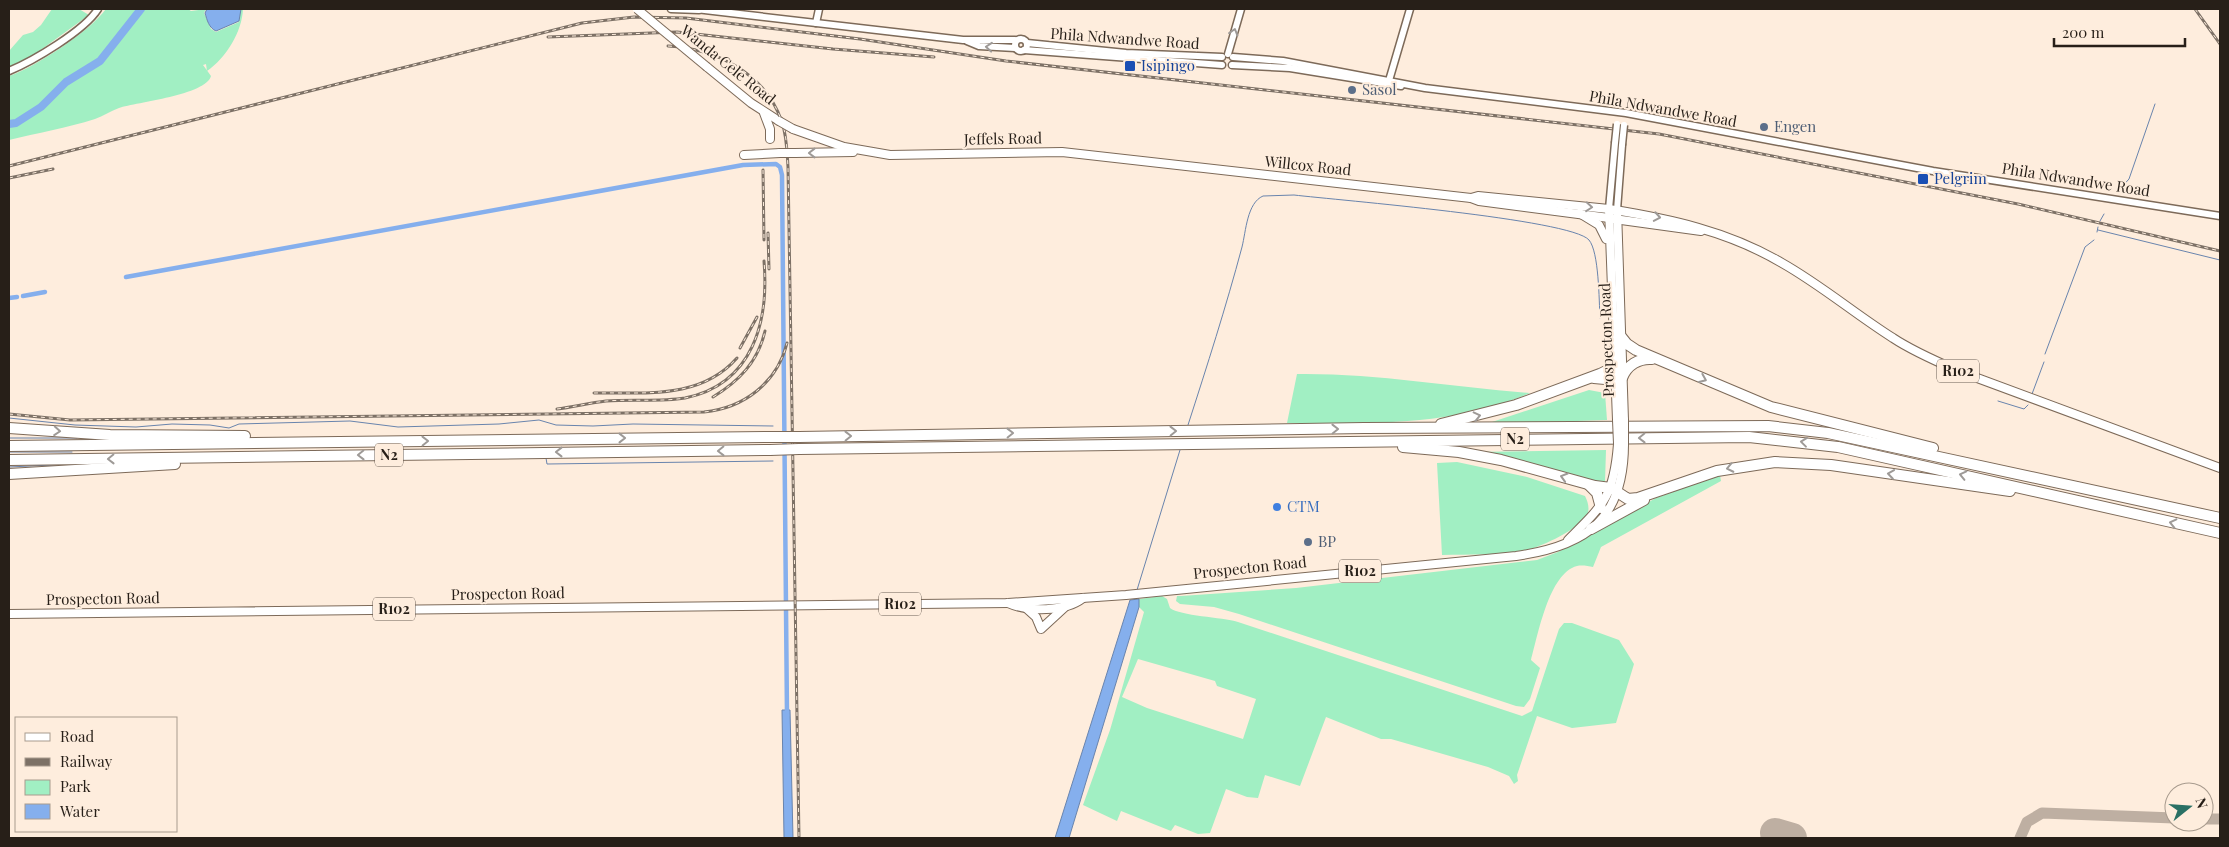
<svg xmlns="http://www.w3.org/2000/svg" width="2229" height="847" font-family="'Playfair Display',serif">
<rect width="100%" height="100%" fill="#feeddd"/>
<!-- green -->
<g fill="#a1efc3" fill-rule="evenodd">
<path d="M 52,9 L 79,9 L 89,15 L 31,57 L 9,68 L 9,51 L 23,35 L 33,32 L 41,25 Z"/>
<path d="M 106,9 L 188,9 L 191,11 L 206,9 L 204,13 L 211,29 L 216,32 L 239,22 L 241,9 L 243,9 C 242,32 226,58 207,71 L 206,64 L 203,65 L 211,76 C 206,95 137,102 119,108 C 111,111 103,116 95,119 C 67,128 37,133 9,140 L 9,76 C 34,68 90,31 106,9 Z"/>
<path d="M 1297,374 C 1375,373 1452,387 1530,393 C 1452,427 1371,423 1287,423 Z"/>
<path d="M 1589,390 L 1605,393 L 1607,420 L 1486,424 Z"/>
<path d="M 1606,450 L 1605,482 L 1596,486 C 1555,467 1513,460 1470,452 Z"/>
<path d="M 1457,462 L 1527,477 L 1585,496 C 1588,502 1590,509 1587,515 C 1579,529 1543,546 1527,550 C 1500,556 1470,554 1442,555 L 1437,463 Z"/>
<path d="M 1720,475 L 1721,481 L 1601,547 L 1593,567 C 1588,566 1582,565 1577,566 C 1549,573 1538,635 1531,660 L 1540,668 L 1530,699 L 1524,707 L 1516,706 L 1239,614 L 1214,607 L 1180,604 L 1176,601 L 1177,596 L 1181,596 L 1296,588 L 1537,560 L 1558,552 L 1656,498 Z"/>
<path d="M 1162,596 L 1167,599 L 1170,608 C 1180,616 1222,617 1238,622 L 1522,716 L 1532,711 L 1559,629 L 1564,623 L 1572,623 L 1619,640 L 1634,664 L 1616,723 L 1572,728 L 1537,716 L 1517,775 L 1518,781 L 1514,784 L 1509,776 L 1488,767 L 1391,739 L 1381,739 L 1326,717 L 1300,786 L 1265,775 L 1258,798 L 1247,797 L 1226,789 L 1210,833 L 1198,834 L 1175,825 L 1171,831 L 1121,811 L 1117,821 L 1083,805 L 1110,730 L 1144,612 L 1139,607 L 1139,599 ZM 1138,659 L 1215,681 L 1217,686 L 1256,699 L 1243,739 L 1147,708 L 1122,697 Z"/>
</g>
<!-- water -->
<g fill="#85afed" stroke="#6984ad">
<path d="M 207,9 L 241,9 L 239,21 L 216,31 C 209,28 207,20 205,13 Z"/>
<path d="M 1139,599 L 1139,607 L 1069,838 L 1055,838 L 1130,600 Z"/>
<path d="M 782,710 L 790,710 L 793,838 L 784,838 Z"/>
</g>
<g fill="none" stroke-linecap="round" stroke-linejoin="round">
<!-- stream -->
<g stroke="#6984ad" stroke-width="1">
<path d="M 2117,192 L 2129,179 L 2155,104"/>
<path d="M 2100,221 L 2104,214"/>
<path d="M 2098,230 L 2220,260"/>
<path d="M 2097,232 L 2098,227"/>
<path d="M 2045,354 L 2085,247 L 2094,240"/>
<path d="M 2032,394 L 2044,362"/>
<path d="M 1998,401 L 2024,409 L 2028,405"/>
<path d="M 9,418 L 75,425 L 136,427 L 172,424 L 210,425 L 229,428 L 239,424 L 350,421 L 398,427 L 499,424 L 539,420 L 556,425 L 593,426 L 633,424 L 773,426"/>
<path d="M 1188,425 C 1207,366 1226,307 1242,247 C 1246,231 1247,203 1263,196 L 1294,195 C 1336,200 1571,219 1589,240 C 1599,252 1599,300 1600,318"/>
<path d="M 9,438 L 77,438"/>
<path d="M 9,452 L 72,452"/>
<path d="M 546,458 L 547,464 L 773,461"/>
<path d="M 9,467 L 74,464"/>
<path d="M 1137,590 L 1180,450"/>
</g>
<!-- canal -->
<g stroke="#85afed" stroke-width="4.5">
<path d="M 126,277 L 743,165 L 776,164 L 780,167 L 782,175 L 787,716"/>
<path d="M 23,296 L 45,292"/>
<path d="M 9,298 L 17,297"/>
</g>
<!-- river -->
<path stroke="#85afed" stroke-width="8" d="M 9,124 L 16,123 L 41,107 L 66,82 L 100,61 L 141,9"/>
<!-- taxiway -->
<g stroke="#beafa2" stroke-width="11">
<path d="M 2204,819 L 2220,819"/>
<path d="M 2020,838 L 2027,822 L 2042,813 L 2174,818"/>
</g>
<!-- runway -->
<path stroke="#beafa2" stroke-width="30" d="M 1775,833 L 1792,838"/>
<defs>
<g id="tertiary">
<path d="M 671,9 L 699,10"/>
<path d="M 696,9 L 963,40 L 1015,40"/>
<path d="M 816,23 L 819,9"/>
<circle cx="1021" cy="45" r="6"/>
<path d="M 967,41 L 979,46 L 1015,48"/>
<path d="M 1027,43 L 1126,53 L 1222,57"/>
<path d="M 1024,50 L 1222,65"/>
<path d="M 1228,54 L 1241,9"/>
<path d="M 1233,57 L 1283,61 L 1425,88 L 1626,113 L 1933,171 L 2220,216"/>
<path d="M 1232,65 L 1290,68 L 1401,86"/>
<path d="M 9,71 C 33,61 84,31 98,9"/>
<path d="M 1388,84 L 1410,9"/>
<path d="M 1609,209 L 1615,143"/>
<path d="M 1617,210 L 1622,145"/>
</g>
<g id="secondary">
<path d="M 707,67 L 751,103 L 779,121"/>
<path d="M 764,113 L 770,129 L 770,139"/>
<path d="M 793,129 L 844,147 L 890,155 L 1062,152 L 1471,198 L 1479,201 L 1609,218"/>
<path d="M 795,153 L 853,152"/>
<path d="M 744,155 L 780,153"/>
<path d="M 1471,198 L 1478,196 L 1609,209"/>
</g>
<g id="primary">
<path d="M 1617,210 L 1624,420"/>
<path d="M 1581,214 L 1599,225 L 1606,239"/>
<path d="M 1614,219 L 1701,231"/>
<path d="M 1617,420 L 1609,209 C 1670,219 1728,231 1782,263 C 1821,285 1855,314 1893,338 C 1914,352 1938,362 1961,372 L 2220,468"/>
<path d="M 1568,540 C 1603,505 1614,497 1618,444"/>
<path d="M 1008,603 C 1028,612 1065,612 1083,598"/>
<path d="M 1026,608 L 1036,617 L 1041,629 L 1066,606"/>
<path d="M 9,614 L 1008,603 L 1126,595 L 1516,556 C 1587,546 1624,519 1624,444"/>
</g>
<g id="motorway">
<path d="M 1619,334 L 1627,344 L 1636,350 L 1771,407 L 1933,448"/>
<path d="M 1594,378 L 1616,380 L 1622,378 C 1627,365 1639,358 1652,359"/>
<path d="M 1441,424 L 1516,405 L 1600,374 L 1610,369 L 1615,362"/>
<path d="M 9,428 L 110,435 L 245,436"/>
<path d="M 799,437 L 1364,428 L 1768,426 L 1828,433 L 2220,518"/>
<path d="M 9,446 L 770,437"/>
<path d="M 1403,447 L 1459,452 L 1501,460 L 1595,486 L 1611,488 L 1628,499 L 1638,498 L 1717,471 L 1775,462 L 1831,465 L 2010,491"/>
<path d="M 799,449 L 1749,437 L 1838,447 L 2220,533"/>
<path d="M 9,460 L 770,450"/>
<path d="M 9,474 L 175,464"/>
<path d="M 1589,485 L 1597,493 L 1601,508"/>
<path d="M 1591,529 L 1644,500"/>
</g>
</defs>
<!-- tertiary casing -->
<use href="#tertiary" stroke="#7d6a59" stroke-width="9"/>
<!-- secondary casing -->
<use href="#secondary" stroke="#7d6a59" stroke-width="10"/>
<!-- primary casing -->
<use href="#primary" stroke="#7d6a59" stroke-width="10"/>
<!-- motorway casing -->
<use href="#motorway" stroke="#7d6a59" stroke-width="12"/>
<!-- tertiary -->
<use href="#tertiary" stroke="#fff" stroke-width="6"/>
<!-- secondary -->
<use href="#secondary" stroke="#fff" stroke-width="8"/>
<!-- primary -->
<use href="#primary" stroke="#fff" stroke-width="8"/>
<!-- motorway -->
<use href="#motorway" stroke="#fff" stroke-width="10"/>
<defs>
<g id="rail">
<path d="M 2195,9 L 2220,44"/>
<path d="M 548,37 L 677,32 L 833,49 L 934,57"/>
<path d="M 668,46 C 717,49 765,73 782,122 C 787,137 787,152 788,167 L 799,838"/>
<path d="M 9,166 L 582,23 L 634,17 L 686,18 L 860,39 L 1006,61 L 1659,134 L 2018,204 L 2220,251"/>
<path d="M 763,170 L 764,240"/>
<path d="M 9,178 L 53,169"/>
<path d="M 768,233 L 769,269"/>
<path d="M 740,348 L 757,317"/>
<path d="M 594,393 C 645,392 700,400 737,358"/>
<path d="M 713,397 C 739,381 758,362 765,331"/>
<path d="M 557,409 C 573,407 589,403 606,401 C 632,399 660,402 685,398 C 754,384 769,320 764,261"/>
<path d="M 9,414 L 70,420 L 704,412 C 744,408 777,383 787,343"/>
</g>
</defs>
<!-- rail casing -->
<use href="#rail" stroke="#7d7166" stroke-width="3"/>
<!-- rail -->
<use href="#rail" stroke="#feeddd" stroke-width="1" stroke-dasharray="4" stroke-linecap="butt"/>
<defs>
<g id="tertiary-bridge">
<path d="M 1615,143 L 1617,124"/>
<path d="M 1622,145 L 1624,125"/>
</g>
<g id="secondary-bridge">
<path d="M 637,9 L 707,67"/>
<path d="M 779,121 L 793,129"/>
<path d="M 780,153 L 795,153"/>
</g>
<g id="primary-bridge">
<path d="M 1617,420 L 1618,444"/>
<path d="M 1624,420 L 1624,444"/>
</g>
<g id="motorway-bridge">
<path d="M 770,437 L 799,437"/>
<path d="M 770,450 L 799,449"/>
</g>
</defs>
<!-- tertiary-bridge casing -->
<use href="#tertiary-bridge" stroke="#7d6a59" stroke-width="9" stroke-linecap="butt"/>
<!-- secondary-bridge casing -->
<use href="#secondary-bridge" stroke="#7d6a59" stroke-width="10" stroke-linecap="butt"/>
<!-- primary-bridge casing -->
<use href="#primary-bridge" stroke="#7d6a59" stroke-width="10" stroke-linecap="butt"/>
<!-- motorway-bridge casing -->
<use href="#motorway-bridge" stroke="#7d6a59" stroke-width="12" stroke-linecap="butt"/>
<!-- tertiary-bridge -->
<use href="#tertiary-bridge" stroke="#fff" stroke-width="6"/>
<!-- secondary-bridge -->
<use href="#secondary-bridge" stroke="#fff" stroke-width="8"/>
<!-- primary-bridge -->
<use href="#primary-bridge" stroke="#fff" stroke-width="8"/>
<!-- motorway-bridge -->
<use href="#motorway-bridge" stroke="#fff" stroke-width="10"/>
</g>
<!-- one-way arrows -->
<defs><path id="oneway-chevron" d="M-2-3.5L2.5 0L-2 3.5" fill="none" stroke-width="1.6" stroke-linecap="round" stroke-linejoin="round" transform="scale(1.25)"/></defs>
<g stroke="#9e9a97">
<use href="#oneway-chevron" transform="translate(1234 32) rotate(-73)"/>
<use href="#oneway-chevron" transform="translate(989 47) rotate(-175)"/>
<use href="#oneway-chevron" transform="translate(812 153) rotate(-180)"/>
<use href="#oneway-chevron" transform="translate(1589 207) rotate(5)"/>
<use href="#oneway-chevron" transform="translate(1657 217) rotate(10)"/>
<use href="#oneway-chevron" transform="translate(1703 379) rotate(23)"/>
<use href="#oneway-chevron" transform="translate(1477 416) rotate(-13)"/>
<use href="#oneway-chevron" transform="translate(1335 429) rotate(-1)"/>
<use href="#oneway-chevron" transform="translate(57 431) rotate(4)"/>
<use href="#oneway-chevron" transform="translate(1173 431) rotate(-1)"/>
<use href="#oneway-chevron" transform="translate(1010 433) rotate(-1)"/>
<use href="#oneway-chevron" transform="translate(848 436) rotate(-1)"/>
<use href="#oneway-chevron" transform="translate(622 438)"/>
<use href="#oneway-chevron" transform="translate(1642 438) rotate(179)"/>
<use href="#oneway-chevron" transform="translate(425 441) rotate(-1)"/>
<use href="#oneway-chevron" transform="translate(1804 442) rotate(-173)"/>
<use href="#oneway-chevron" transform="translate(721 451) rotate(179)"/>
<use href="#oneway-chevron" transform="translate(559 452) rotate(180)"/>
<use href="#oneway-chevron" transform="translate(361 455) rotate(179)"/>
<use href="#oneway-chevron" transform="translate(111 459) rotate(179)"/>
<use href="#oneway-chevron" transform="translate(1730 468) rotate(168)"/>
<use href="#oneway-chevron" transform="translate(1891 474) rotate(-172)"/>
<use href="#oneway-chevron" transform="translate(1963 475) rotate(-167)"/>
<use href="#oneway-chevron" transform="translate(1564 477) rotate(-163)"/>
<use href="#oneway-chevron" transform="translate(2173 523) rotate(-167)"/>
</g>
<!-- markers -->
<g fill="#1a4fb4" stroke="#feeddd" stroke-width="2">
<rect x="1124" y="60" width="12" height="12" rx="2.5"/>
<rect x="1917" y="173" width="12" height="12" rx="2.5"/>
</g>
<g fill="#5c6f8a" stroke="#feeddd" stroke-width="2">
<circle cx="1352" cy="90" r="5"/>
<circle cx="1764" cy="127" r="5"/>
<circle cx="1308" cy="542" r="5"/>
</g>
<circle fill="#3f7fe0" stroke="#feeddd" stroke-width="2" cx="1277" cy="507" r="5"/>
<g text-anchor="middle" stroke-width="4" stroke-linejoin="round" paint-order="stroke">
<!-- shield labels -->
<g fill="#feeddd" stroke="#685d53" stroke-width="1">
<rect x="1937" y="359.5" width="42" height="23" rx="4"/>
<rect x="1501" y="427.5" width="28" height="23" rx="4"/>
<rect x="375" y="443.5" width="28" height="23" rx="4"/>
<rect x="1339" y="559.5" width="42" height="23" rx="4"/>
<rect x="879" y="592.5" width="42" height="23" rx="4"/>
<rect x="373" y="597.5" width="42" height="23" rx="4"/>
</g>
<g font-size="14" font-weight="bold" fill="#271f18">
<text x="1958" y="376">R102</text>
<text x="1515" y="444">N2</text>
<text x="389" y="460">N2</text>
<text x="1360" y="576">R102</text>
<text x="900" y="609">R102</text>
<text x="394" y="614">R102</text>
</g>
<!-- street labels -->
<g font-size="15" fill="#271f18" stroke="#feeddd">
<text transform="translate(1125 39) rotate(4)" y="5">Phila Ndwandwe Road</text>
<text transform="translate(728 65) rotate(39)" y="5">Wanda Cele Road</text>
<text transform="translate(1663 109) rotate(10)" y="5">Phila Ndwandwe Road</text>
<text transform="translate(1003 139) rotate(-1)" y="5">Jeffels Road</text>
<text transform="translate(1308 166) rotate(6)" y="5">Willcox Road</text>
<text transform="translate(2076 180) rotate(9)" y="5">Phila Ndwandwe Road</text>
<text transform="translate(1607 340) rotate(-92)" y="5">Prospecton Road</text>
<text transform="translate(1250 568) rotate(-6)" y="5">Prospecton Road</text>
<text transform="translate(508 594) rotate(-1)" y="5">Prospecton Road</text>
<text transform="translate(103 599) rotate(-1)" y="5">Prospecton Road</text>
</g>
<!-- transit labels -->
<g font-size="15" fill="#164399" stroke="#feeddd" text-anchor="start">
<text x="1141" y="71">Isipingo</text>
<text x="1934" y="184">Pelgrim</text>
</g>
<!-- service labels -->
<g font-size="15" fill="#4e5e75" stroke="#feeddd" text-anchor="start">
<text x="1362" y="95">Sasol</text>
<text x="1774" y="132">Engen</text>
<text x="1318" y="547">BP</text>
</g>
<!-- shop labels -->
<g font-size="15" fill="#366cbe" stroke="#feeddd" text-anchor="start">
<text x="1287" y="512">CTM</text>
</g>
</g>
<!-- border -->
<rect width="2229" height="847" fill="none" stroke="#271f18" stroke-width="20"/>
<!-- legend -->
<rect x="15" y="717" width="162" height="115" fill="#feeddd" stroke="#a89b8e"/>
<rect x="25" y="733" width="25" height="8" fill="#ffffff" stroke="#a89b8e"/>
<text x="60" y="742" font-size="15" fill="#271f18">Road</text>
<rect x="25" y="758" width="25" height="8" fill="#7d7166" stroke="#a89b8e"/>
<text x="60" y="767" font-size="15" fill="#271f18">Railway</text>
<rect x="25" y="780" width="25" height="15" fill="#a1efc3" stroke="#a89b8e"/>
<text x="60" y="792" font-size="15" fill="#271f18">Park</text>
<rect x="25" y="804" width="25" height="15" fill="#85afed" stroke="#a89b8e"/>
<text x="60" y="817" font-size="15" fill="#271f18">Water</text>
<!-- north arrow -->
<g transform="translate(2189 807) rotate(73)"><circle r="24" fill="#feeddd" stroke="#a89b8e"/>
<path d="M0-4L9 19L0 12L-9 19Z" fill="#2a7064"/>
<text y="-8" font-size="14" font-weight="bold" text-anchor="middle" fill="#271f18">N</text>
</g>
<!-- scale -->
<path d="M2054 38v8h131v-8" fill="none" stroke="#271f18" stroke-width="2.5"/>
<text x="2062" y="38" font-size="15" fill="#271f18" stroke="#feeddd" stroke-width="4" paint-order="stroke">200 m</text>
</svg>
